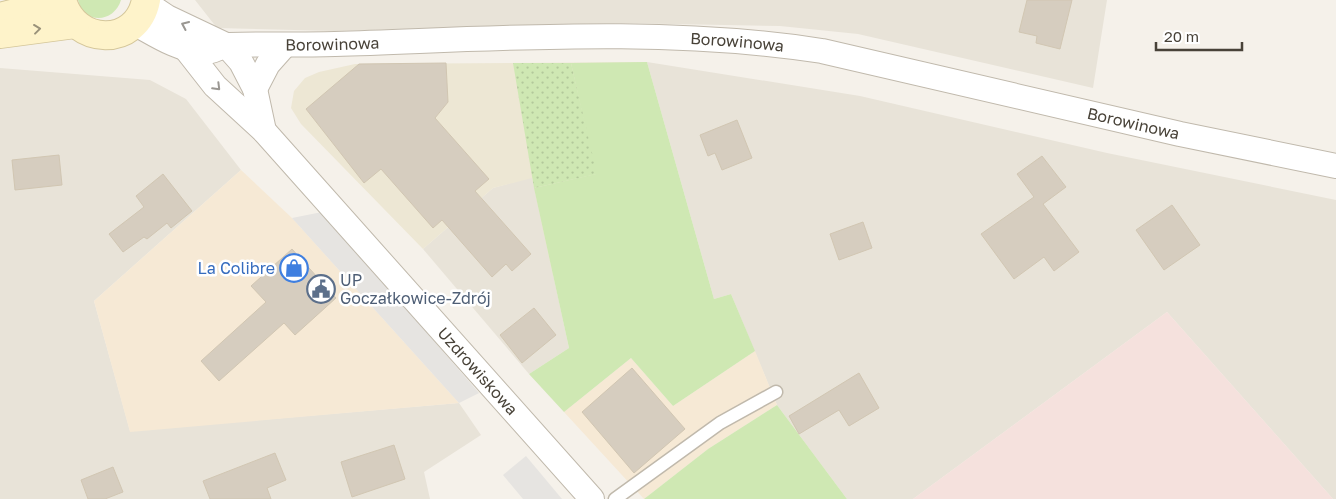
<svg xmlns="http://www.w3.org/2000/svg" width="1336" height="499" font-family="'Golos Text',sans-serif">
<defs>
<pattern id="park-dots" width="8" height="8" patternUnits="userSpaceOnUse" patternTransform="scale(1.25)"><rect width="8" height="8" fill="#cfe8b3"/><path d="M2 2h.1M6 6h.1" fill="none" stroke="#b3c89b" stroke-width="1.8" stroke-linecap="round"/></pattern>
</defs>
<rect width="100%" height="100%" fill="#f5f1ea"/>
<!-- residential -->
<g fill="#e8e3d8">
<path d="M 195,0 L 1107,0 L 1093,88 L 858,34 L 780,26 L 619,23 L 334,31 L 217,28 Z"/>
<path d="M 647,62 L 860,96 L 1107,153 L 1336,200 L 1336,499 L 1333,499 L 1167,312 L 913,499 L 847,499 L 777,405 L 731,294 L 714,299 Z"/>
<path d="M 0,68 L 150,80 L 186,99 L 241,170 L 94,301 L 130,431 L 459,403 L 481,435 L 424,472 L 430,499 L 0,499 Z"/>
<path d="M 532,177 L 569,348 L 529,374 L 423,249 L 493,188 Z"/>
</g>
<!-- commercial -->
<g fill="#f6e9d5">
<path d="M 241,170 L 292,218 L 459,403 L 130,432 L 94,301 Z"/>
<path d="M 755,351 L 777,405 L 708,449 L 644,499 L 564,412 L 631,358 L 673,406 Z"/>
</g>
<!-- education -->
<path fill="#ede7d4" d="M 647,62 L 553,276 L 532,178 L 493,188 L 423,249 L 301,124 L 291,108 L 294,91 L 305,78 L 319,72 L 355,64 Z"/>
<!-- medical -->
<path fill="#f5e1dd" d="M 1167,312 L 1333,499 L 913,499 Z"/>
<!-- grass -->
<g fill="#cfe8b3">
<path d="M 78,0 L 121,0 C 114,23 84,25 78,0 Z"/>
<path d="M 647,62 L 714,299 L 731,294 L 755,351 L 673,406 L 631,358 L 564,412 L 529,374 L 569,348 L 534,188 L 596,174 L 571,63 Z"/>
<path d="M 777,405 L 847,499 L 644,499 L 708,449 Z"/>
</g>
<!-- park -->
<path fill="url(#park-dots)" d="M 513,63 L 571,63 L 597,174 L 534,188 Z"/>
<!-- parking -->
<g fill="#e6e4e1">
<path d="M 322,212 L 479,393 L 459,403 L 292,218 Z"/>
<path d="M 526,456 L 562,499 L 523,499 L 503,475 Z"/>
</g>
<!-- building -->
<g fill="#d6cdbf" stroke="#d1c6b2">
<path d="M 1027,0 L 1072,0 L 1060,49 L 1036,43 L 1037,36 L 1019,32 Z"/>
<path d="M 446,63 L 448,102 L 435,118 L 489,179 L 475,191 L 531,254 L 512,271 L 506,264 L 492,277 L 442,220 L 433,228 L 381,169 L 364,183 L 306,109 L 359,64 Z"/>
<path d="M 737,120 L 752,158 L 722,170 L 715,153 L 708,156 L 700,135 Z"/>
<path d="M 59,155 L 62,185 L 15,190 L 12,160 Z"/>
<path d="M 1042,156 L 1066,187 L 1043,204 L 1079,252 L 1054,271 L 1044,257 L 1014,279 L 981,234 L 1034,197 L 1017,174 Z"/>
<path d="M 163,174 L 192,211 L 171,228 L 167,223 L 147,239 L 144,237 L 123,252 L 109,234 L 144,207 L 136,196 Z"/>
<path d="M 1172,205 L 1200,245 L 1164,270 L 1136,230 Z"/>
<path d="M 863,222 L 872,248 L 839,260 L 830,234 Z"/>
<path d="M 292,249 L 336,298 L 295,335 L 284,323 L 219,381 L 201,361 L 266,302 L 251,286 Z"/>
<path d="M 534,308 L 556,335 L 522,363 L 500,335 Z"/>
<path d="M 632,368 L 685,429 L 634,473 L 582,412 Z"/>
<path d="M 859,373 L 879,408 L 849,426 L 839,410 L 799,434 L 789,416 Z"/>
<path d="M 394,445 L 405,479 L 352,497 L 341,462 Z"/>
<path d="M 275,453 L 286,480 L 267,488 L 271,499 L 210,499 L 203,481 Z"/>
<path d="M 113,467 L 123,492 L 105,499 L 88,499 L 81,480 Z"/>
</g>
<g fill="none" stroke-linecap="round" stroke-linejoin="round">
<defs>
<path id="lane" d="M 615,499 L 720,423 L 776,392"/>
<g id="street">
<path d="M 146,3 L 167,17 L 226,45 L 241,62 L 255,89 L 264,131"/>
<path id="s1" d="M 134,23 C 156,35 178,50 204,52 C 212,53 220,46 229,45 C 264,44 299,45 335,44 C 497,39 661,26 822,51 L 1180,134 L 1336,166"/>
<path id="s2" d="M 186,49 L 215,86 L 264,131 L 592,499"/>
<path d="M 255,89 L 268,64 L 284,46"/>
</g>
<g id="secondary">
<path d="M 62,0 C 74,46 137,48 146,0"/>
<path d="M 0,17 L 62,1"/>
<path d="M 0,34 L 75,24"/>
</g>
</defs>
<!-- lane casing -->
<use href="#lane" stroke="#c0b9ac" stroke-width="15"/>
<!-- street casing -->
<use href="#street" stroke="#c0b9ac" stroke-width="26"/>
<!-- secondary casing -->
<use href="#secondary" stroke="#d4c69a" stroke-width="30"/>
<!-- lane -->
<use href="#lane" stroke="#fff" stroke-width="12"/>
<!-- street -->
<use href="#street" stroke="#fff" stroke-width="24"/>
<!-- secondary -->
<use href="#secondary" stroke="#fef3ca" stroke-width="28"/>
</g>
<!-- one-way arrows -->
<defs><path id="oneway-chevron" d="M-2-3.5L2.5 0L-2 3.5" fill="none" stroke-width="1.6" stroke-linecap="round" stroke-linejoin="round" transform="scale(1.25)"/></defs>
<g stroke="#9a9792">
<use href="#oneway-chevron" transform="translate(185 25) rotate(-156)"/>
<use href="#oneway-chevron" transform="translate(217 87) rotate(45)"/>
</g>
<use stroke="#9a927a" href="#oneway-chevron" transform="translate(37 29) rotate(-7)"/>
<!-- icons -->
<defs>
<symbol id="shop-ring" viewBox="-11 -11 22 22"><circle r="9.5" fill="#fff" stroke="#3f7fe0" stroke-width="1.5"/><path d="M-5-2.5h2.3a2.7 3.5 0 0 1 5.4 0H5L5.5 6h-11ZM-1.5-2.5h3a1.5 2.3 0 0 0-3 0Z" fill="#3f7fe0"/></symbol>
<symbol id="civic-ring" viewBox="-11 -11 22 22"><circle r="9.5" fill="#fff" stroke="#5c6f8a" stroke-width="1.5"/><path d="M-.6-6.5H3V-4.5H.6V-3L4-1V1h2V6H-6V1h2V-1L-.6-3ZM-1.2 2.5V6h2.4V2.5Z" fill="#5c6f8a"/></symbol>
</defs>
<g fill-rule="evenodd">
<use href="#shop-ring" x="278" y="252" width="32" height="32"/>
<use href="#civic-ring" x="305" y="273" width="32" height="32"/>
</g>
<g text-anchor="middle" stroke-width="5" stroke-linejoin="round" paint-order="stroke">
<!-- street labels -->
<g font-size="16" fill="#484238" stroke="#fff">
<text dy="6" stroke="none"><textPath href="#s1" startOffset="611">Borowinowa</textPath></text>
<text dy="6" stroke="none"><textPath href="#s1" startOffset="206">Borowinowa</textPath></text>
<text dy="6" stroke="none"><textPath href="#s1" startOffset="1016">Borowinowa</textPath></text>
<text dy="6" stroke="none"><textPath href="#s2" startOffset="435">Uzdrowiskowa</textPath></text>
</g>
<!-- shop labels -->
<g font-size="16" fill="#366cbe" stroke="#fff" text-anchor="end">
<text x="275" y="274">La Colibre</text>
</g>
<!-- service labels -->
<g font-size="16" fill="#4e5e75" stroke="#fff" text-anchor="start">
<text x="340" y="286">UP<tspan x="340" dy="18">Goczałkowice-Zdrój</tspan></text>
</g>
</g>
<!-- scale -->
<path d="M1156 42v8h86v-8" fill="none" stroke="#484238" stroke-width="2.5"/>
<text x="1164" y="42" font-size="15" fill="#484238" stroke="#ffffff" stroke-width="4" paint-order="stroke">20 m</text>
</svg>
